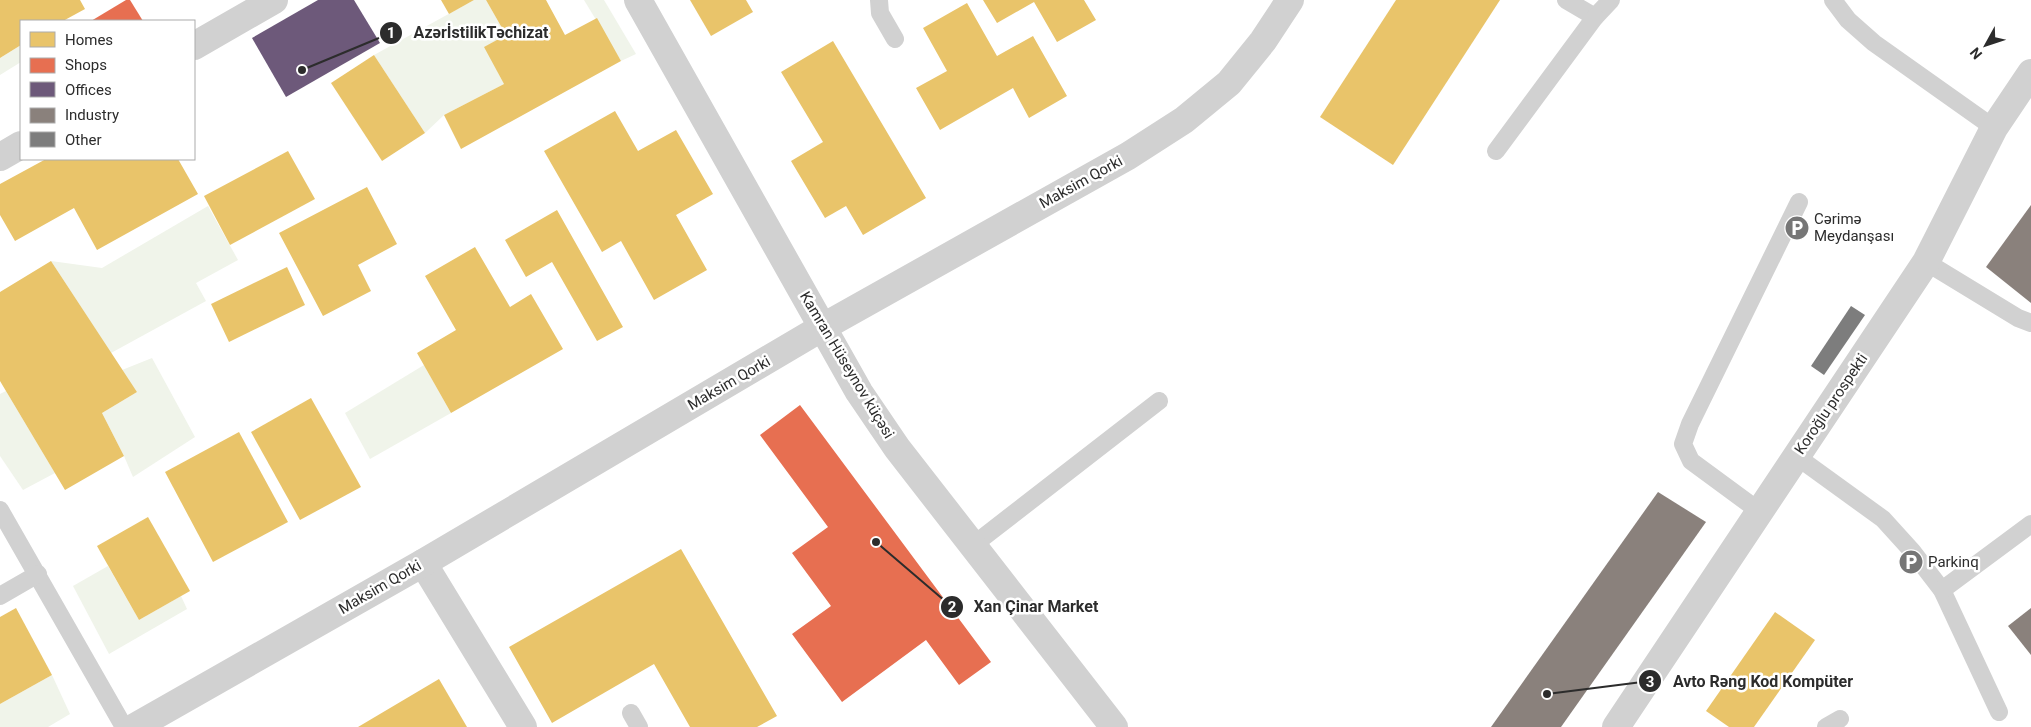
<svg xmlns="http://www.w3.org/2000/svg" width="2031" height="727" font-family="Roboto,sans-serif">
<rect width="100%" height="100%" fill="#fff"/>
<!-- green -->
<g fill="#f0f4ea">
<path d="M 474,0 L 486,0 L 506,35 L 485,47 L 504,84 L 444,115 L 425,133 L 374,55 Z"/>
<path d="M 584,0 L 604,0 L 636,54 L 621,61 Z"/>
<path d="M 21,45 L 21,62 L 0,75 L 0,58 Z"/>
<path d="M 208,206 L 238,260 L 196,283 L 206,301 L 111,353 L 51,261 L 102,268 Z"/>
<path d="M 152,358 L 195,437 L 133,477 L 124,456 L 102,413 L 137,392 L 122,370 Z"/>
<path d="M 424,365 L 451,413 L 370,459 L 345,413 Z"/>
<path d="M 6,391 L 55,473 L 23,490 L 0,456 L 0,394 Z"/>
<path d="M 108,566 L 139,620 L 181,596 L 187,609 L 109,654 L 73,586 Z"/>
<path d="M 52,675 L 70,714 L 48,727 L 0,727 L 0,704 Z"/>
</g>
<!-- homes -->
<g fill="#e9c46a">
<path d="M 0,0 L 80,0 L 85,9 L 63,21 L 21,21 L 21,45 L 0,58 Z"/>
<path d="M 441,0 L 474,0 L 449,14 Z"/>
<path d="M 486,0 L 546,0 L 565,35 L 597,18 L 621,61 L 461,149 L 444,115 L 504,84 L 484,47 L 506,35 Z"/>
<path d="M 690,0 L 746,0 L 753,12 L 711,36 Z"/>
<path d="M 983,0 L 1084,0 L 1096,20 L 1057,42 L 1034,2 L 997,23 Z"/>
<path d="M 1396,0 L 1500,0 L 1393,165 L 1320,117 Z"/>
<path d="M 967,3 L 997,56 L 1033,36 L 1067,96 L 1029,118 L 1013,88 L 940,130 L 916,88 L 947,71 L 923,28 Z"/>
<path d="M 833,41 L 926,198 L 863,235 L 846,206 L 825,218 L 791,161 L 823,142 L 781,72 Z"/>
<path d="M 374,55 L 425,133 L 382,161 L 331,83 Z"/>
<path d="M 615,111 L 638,151 L 676,130 L 713,194 L 676,215 L 707,270 L 654,300 L 621,241 L 602,252 L 544,151 Z"/>
<path d="M 288,151 L 315,199 L 230,245 L 204,196 Z"/>
<path d="M 46,159 L 178,159 L 198,194 L 97,250 L 74,208 L 15,241 L 0,215 L 0,184 Z"/>
<path d="M 367,187 L 397,244 L 358,265 L 371,291 L 323,316 L 279,233 Z"/>
<path d="M 557,210 L 623,327 L 597,341 L 552,262 L 526,277 L 505,240 Z"/>
<path d="M 475,247 L 510,307 L 531,294 L 563,349 L 451,413 L 417,353 L 456,330 L 425,276 Z"/>
<path d="M 51,261 L 137,392 L 102,413 L 124,456 L 65,490 L 0,381 L 0,292 Z"/>
<path d="M 287,267 L 305,305 L 229,342 L 211,304 Z"/>
<path d="M 311,398 L 361,487 L 300,520 L 251,432 Z"/>
<path d="M 239,432 L 288,522 L 213,562 L 165,472 Z"/>
<path d="M 148,517 L 190,591 L 139,620 L 97,546 Z"/>
<path d="M 681,549 L 777,716 L 757,727 L 690,727 L 654,664 L 552,723 L 509,647 Z"/>
<path d="M 16,608 L 52,675 L 0,704 L 0,617 Z"/>
<path d="M 1775,612 L 1815,640 L 1754,727 L 1729,727 L 1706,711 Z"/>
<path d="M 439,679 L 467,727 L 358,727 Z"/>
</g>
<!-- shops -->
<g fill="#e76f51">
<path d="M 126,0 L 130,0 L 143,21 L 91,21 Z"/>
<path d="M 800,405 L 991,662 L 959,685 L 926,640 L 842,702 L 792,634 L 831,606 L 792,553 L 828,527 L 760,435 Z"/>
</g>
<!-- offices -->
<path fill="#6d597a" d="M 318,0 L 354,0 L 380,43 L 286,97 L 252,38 Z"/>
<!-- industry -->
<g fill="#8a817c">
<path d="M 2031,205 L 2031,303 L 1986,267 Z"/>
<path d="M 1658,492 L 1706,522 L 1561,727 L 1491,727 Z"/>
<path d="M 2031,608 L 2031,655 L 2008,626 Z"/>
</g>
<!-- building -->
<path fill="#7d7d7d" d="M 1851,306 L 1865,315 L 1824,375 L 1811,366 Z"/>
<g fill="none" stroke-linecap="round" stroke-linejoin="round">
<!-- lane -->
<g stroke="#d1d1d1" stroke-width="18">
<path d="M 879,0 L 880,13 L 895,39"/>
<path d="M 1566,0 L 1595,17 L 1611,0"/>
<path d="M 1833,0 L 1848,20 L 1874,43 L 1994,128"/>
<path d="M 1496,151 L 1595,17"/>
<path d="M 1926,262 L 2018,318 L 2031,323"/>
<path d="M 1796,456 L 1883,519 L 1912,551 L 1942,590 L 1999,712"/>
<path d="M 0,510 L 124,727"/>
<path d="M 1759,511 L 1691,461 L 1683,444 L 1690,424 L 1799,202"/>
<path d="M 972,546 L 1159,401"/>
<path d="M 1942,590 L 2031,524"/>
<path d="M 0,596 L 38,574"/>
<path d="M 631,713 L 639,727"/>
<path d="M 1826,727 L 1840,719"/>
</g>
<!-- street -->
<g stroke="#d1d1d1" stroke-width="28">
<path d="M 638,0 L 859,392 L 897,448 L 1114,727"/>
<path d="M 194,46 L 274,0"/>
<path d="M 0,157 L 21,145"/>
<path d="M 423,563 L 523,727"/>
<path d="M 135,727 L 423,563 L 823,327 L 1128,156 L 1184,120 L 1229,83 L 1263,41 L 1290,0"/>
<path d="M 1616,727 L 1926,262 L 1994,128 L 2031,73"/>
</g>
</g>
<!-- icons -->
<defs>
<symbol id="parking-disc" viewBox="-11 -11 22 22"><circle r="9.5" fill="#767676" stroke="#fff"/><path d="M-3.5-5.5H1a3.5 3.5 0 0 1 0 7H-1V5.5H-3.5ZM-1-3.4V-.6H.8a1.4 1.4 0 0 0 0-2.8Z" fill="#fff"/></symbol>
</defs>
<g fill-rule="evenodd">
<use href="#parking-disc" x="1783" y="214" width="28" height="28"/>
<use href="#parking-disc" x="1897" y="548" width="28" height="28"/>
</g>
<g text-anchor="middle" stroke-width="5" stroke-linejoin="round" paint-order="stroke">
<!-- street labels -->
<g font-size="15" fill="#2c2c2c" stroke="#fff">
<text transform="translate(1081 182) rotate(-29)" y="5">Maksim Qorki</text>
<text transform="translate(847 365) rotate(59)" y="5">Kamran Hüseynov küçəsi</text>
<text transform="translate(729 383) rotate(-30)" y="5">Maksim Qorki</text>
<text transform="translate(1831 404) rotate(-56)" y="5">Koroğlu prospekti</text>
<text transform="translate(380 587) rotate(-30)" y="5">Maksim Qorki</text>
</g>
<!-- poi labels -->
<g font-size="15" fill="#2c2c2c" stroke="#fff" text-anchor="start">
<text x="1814" y="224">Cərimə<tspan x="1814" dy="17">Meydanşası</tspan></text>
<text x="1928" y="567">Parkinq</text>
</g>
</g>
<!-- callouts -->
<path fill="none" stroke="#2c2c2c" stroke-width="2" d="M302 70L391 33M876 542L952 607M1547 694L1650 681"/>
<g fill="#2c2c2c" stroke="#fff" stroke-width="2">
<circle cx="302" cy="70" r="5"/>
<circle cx="876" cy="542" r="5"/>
<circle cx="1547" cy="694" r="5"/>
<circle cx="391" cy="33" r="12"/>
<circle cx="952" cy="607" r="12"/>
<circle cx="1650" cy="681" r="12"/>
</g>
<g font-size="15" text-anchor="middle" font-weight="bold" fill="#fff">
<text x="391" y="38">1</text>
<text x="952" y="612">2</text>
<text x="1650" y="687">3</text>
</g>
<g font-size="16" text-anchor="middle" font-weight="bold" fill="#2c2c2c" stroke="#fff" stroke-width="5" stroke-linejoin="round" paint-order="stroke">
<text x="481" y="38">AzərİstilikTəchizat</text>
<text x="1036" y="612">Xan Çinar Market</text>
<text x="1763" y="687">Avto Rəng Kod Kompüter</text>
</g>
<!-- legend -->
<rect x="20" y="20" width="175" height="140" fill="#ffffff" stroke="#ababab"/>
<rect x="30" y="32" width="25" height="15" fill="#e9c46a" stroke="#ababab"/>
<text x="65" y="45" font-size="15" fill="#2c2c2c">Homes</text>
<rect x="30" y="58" width="25" height="15" fill="#e76f51" stroke="#ababab"/>
<text x="65" y="70" font-size="15" fill="#2c2c2c">Shops</text>
<rect x="30" y="82" width="25" height="15" fill="#6d597a" stroke="#ababab"/>
<text x="65" y="95" font-size="15" fill="#2c2c2c">Offices</text>
<rect x="30" y="108" width="25" height="15" fill="#8a817c" stroke="#ababab"/>
<text x="65" y="120" font-size="15" fill="#2c2c2c">Industry</text>
<rect x="30" y="132" width="25" height="15" fill="#7d7d7d" stroke="#ababab"/>
<text x="65" y="145" font-size="15" fill="#2c2c2c">Other</text>
<!-- north arrow -->
<g transform="translate(1986 45) rotate(230)" stroke="#ffffff" stroke-width="4" paint-order="stroke">
<path d="M0-4L9 19L0 12L-9 19Z" fill="#2c2c2c"/>
<text y="-8" font-size="14" font-weight="bold" text-anchor="middle" fill="#2c2c2c">N</text>
</g>
</svg>
